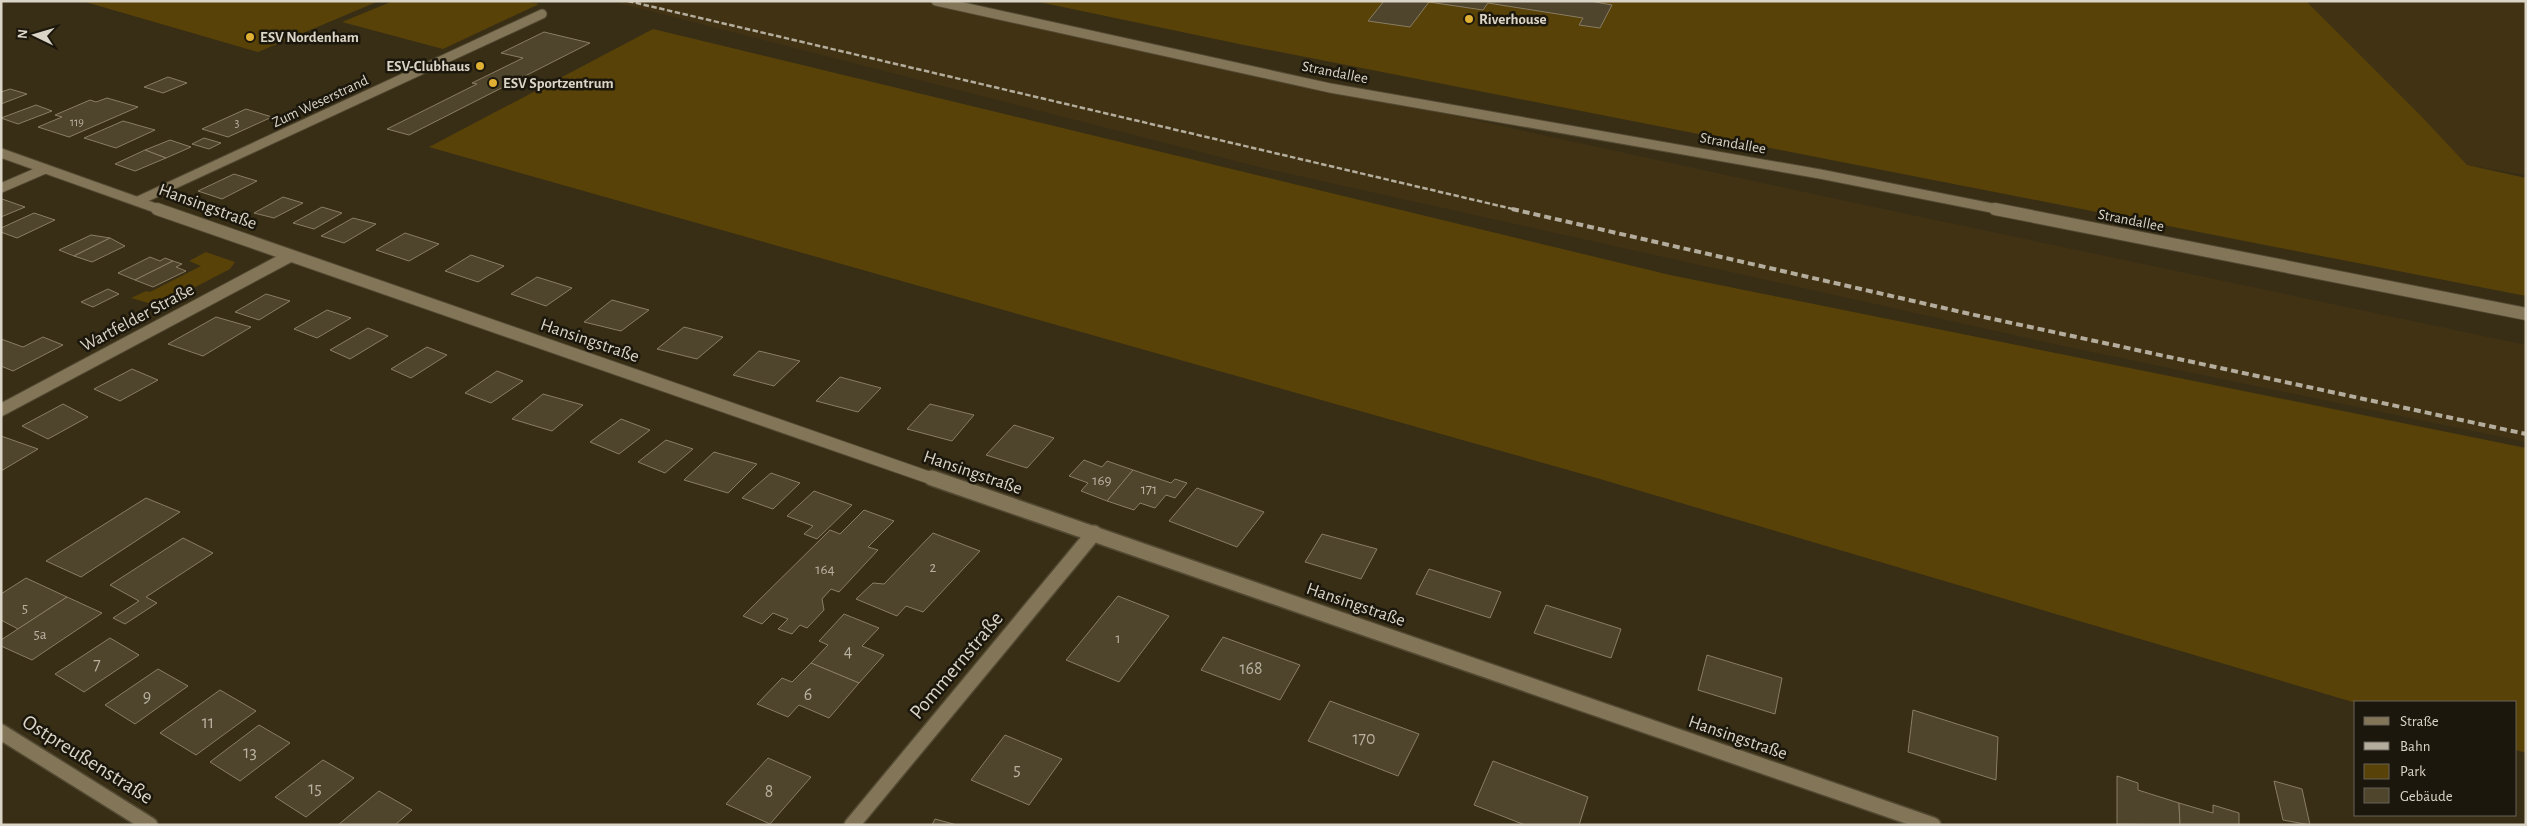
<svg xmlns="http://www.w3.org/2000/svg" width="2527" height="826" font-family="'Alegreya Sans',sans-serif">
<rect width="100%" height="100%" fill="#382e16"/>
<!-- built -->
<g fill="#403213">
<path d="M 611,1 L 928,1 L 1841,200 L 2526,345 L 2526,442 L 2063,346 L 1259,167 Z"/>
<path d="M 2306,1 L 2526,1 L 2526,175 L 2466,165 Z"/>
</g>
<!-- green -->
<g fill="#584208">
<path d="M 82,1 L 379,1 L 258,52 Z"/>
<path d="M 393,1 L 525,1 L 539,4 L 443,49 L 342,22 Z"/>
<path d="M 1034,1 L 2306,1 L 2422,117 L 2467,165 L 2526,178 L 2526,296 L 1244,45 Z"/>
<path d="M 653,29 L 1670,275 L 2526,448 L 2526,753 L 2516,750 L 2516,702 L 2356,703 L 1600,479 L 429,147 Z"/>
<path d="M 206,252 L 235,262 L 230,269 L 159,306 L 131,298 L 146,291 L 150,292 L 201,266 L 189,261 Z"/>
</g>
<!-- building -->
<g fill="#4f442c" stroke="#897d63">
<path d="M 1384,1 L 1590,1 L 1612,5 L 1600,28 L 1579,25 L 1583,18 L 1488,3 L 1483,10 L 1429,2 L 1410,27 L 1368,21 Z"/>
<path d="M 544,32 L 590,43 L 409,135 L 387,129 L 477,84 L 472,83 L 523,58 L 501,53 Z"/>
<path d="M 168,77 L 187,83 L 163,93 L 144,87 Z"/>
<path d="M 10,89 L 27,94 L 1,104 L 1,92 Z"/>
<path d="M 107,98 L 138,107 L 69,137 L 38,127 L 62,117 L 55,115 L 90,100 L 96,102 Z"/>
<path d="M 36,105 L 52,111 L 18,124 L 1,118 Z"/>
<path d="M 246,109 L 272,117 L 228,137 L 202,129 Z"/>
<path d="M 123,121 L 155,130 L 116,148 L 84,138 Z"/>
<path d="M 204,138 L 221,143 L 209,149 L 192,144 Z"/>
<path d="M 170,140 L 191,147 L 166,158 L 145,150 Z"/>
<path d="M 145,150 L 166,158 L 135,171 L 115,164 Z"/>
<path d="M 234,174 L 257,181 L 222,199 L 198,191 Z"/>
<path d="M 283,197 L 303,203 L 274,218 L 254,213 Z"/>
<path d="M 1,199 L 2,199 L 25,207 L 1,217 Z"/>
<path d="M 322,207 L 342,213 L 314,229 L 293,223 Z"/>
<path d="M 34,213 L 55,220 L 17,238 L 1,232 L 1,228 Z"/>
<path d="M 353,218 L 376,224 L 344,243 L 321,236 Z"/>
<path d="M 405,233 L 439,244 L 409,261 L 376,250 Z"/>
<path d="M 91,235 L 110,238 L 74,256 L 59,250 Z"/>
<path d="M 110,238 L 125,246 L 92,262 L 74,256 Z"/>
<path d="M 471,255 L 504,266 L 478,282 L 445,271 Z"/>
<path d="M 150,257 L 160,261 L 165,258 L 173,261 L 135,280 L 118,273 Z"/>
<path d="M 173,261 L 182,264 L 176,267 L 186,271 L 153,287 L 135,280 Z"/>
<path d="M 537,277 L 572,288 L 546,306 L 511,294 Z"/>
<path d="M 108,289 L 119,294 L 93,307 L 81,302 Z"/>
<path d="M 266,294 L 290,301 L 259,320 L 235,312 Z"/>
<path d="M 612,300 L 649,310 L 621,331 L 584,322 Z"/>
<path d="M 327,310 L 351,318 L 317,338 L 294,329 Z"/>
<path d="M 216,317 L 251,327 L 203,356 L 168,344 Z"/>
<path d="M 684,327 L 723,337 L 697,359 L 657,349 Z"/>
<path d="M 368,328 L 388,336 L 350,359 L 330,350 Z"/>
<path d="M 43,337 L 63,345 L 13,371 L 1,366 L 1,339 L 23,347 Z"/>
<path d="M 427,347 L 447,355 L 411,378 L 391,369 Z"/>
<path d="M 759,351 L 800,361 L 774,386 L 733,375 Z"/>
<path d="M 132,369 L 158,380 L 120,401 L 94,389 Z"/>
<path d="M 497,371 L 523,381 L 491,403 L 465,393 Z"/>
<path d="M 840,377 L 881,388 L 858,412 L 816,401 Z"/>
<path d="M 543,394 L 583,405 L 552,431 L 512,419 Z"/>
<path d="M 63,404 L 88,417 L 48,439 L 22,426 Z"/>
<path d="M 930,404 L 974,415 L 952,441 L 907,429 Z"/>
<path d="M 621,419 L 650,430 L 619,454 L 590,442 Z"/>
<path d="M 1014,425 L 1054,438 L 1027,468 L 986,455 Z"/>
<path d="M 1,436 L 38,449 L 1,471 Z"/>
<path d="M 666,440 L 693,449 L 665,473 L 638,462 Z"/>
<path d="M 714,452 L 757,464 L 728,493 L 684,480 Z"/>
<path d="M 1084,460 L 1102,467 L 1107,461 L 1133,470 L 1107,501 L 1081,491 L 1088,483 L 1069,476 Z"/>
<path d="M 1133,470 L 1171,483 L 1175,479 L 1187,483 L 1175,498 L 1166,495 L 1155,508 L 1140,503 L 1134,510 L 1107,501 Z"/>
<path d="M 771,473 L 800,483 L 773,509 L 742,498 Z"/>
<path d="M 1197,488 L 1264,512 L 1237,547 L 1169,521 Z"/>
<path d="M 814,491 L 852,505 L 817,539 L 804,534 L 813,526 L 787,516 Z"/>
<path d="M 146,498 L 180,512 L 81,577 L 46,561 Z"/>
<path d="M 864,510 L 894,521 L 868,547 L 878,550 L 839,592 L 831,589 L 822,599 L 824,610 L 807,628 L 800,625 L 792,634 L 778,629 L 788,619 L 773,613 L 762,624 L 743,616 L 830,530 L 840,534 Z"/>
<path d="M 933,533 L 980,551 L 923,612 L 906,606 L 897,616 L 856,599 L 873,583 L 884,584 Z"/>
<path d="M 1322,534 L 1377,549 L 1361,579 L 1305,562 Z"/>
<path d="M 183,538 L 213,553 L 146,597 L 157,603 L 125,624 L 113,618 L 139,601 L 110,585 Z"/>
<path d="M 1429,569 L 1501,592 L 1490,618 L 1416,594 Z"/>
<path d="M 26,578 L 67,597 L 18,629 L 1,620 L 1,594 Z"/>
<path d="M 1118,596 L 1169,616 L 1119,682 L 1066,660 Z"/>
<path d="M 67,597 L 102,613 L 32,660 L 1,646 L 1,640 Z"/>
<path d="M 1546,605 L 1621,629 L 1611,658 L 1534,633 Z"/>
<path d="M 844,614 L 879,628 L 862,646 L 884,655 L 859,683 L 811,663 L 828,645 L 819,641 Z"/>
<path d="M 1223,637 L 1300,665 L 1280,700 L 1201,670 Z"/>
<path d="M 110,638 L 139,655 L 84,692 L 55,674 Z"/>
<path d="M 1707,655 L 1782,678 L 1775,714 L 1698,690 Z"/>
<path d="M 811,663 L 859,683 L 829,718 L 799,705 L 788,717 L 757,704 L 782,678 L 792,682 Z"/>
<path d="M 158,669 L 188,686 L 135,724 L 105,705 Z"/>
<path d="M 220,690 L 256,711 L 196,755 L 160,733 Z"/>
<path d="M 1330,701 L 1419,734 L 1398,776 L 1308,741 Z"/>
<path d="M 1913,710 L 1998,737 L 1996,780 L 1908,752 Z"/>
<path d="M 259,725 L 290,743 L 240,781 L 210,762 Z"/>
<path d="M 1005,735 L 1062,759 L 1029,805 L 971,780 Z"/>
<path d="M 768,758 L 811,777 L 770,824 L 726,804 Z"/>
<path d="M 323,760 L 354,778 L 306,817 L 275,797 Z"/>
<path d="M 1493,761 L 1588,797 L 1579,825 L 1525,825 L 1474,805 Z"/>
<path d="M 2117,776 L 2138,783 L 2138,790 L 2179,803 L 2180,825 L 2117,824 Z"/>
<path d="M 2274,781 L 2302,789 L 2310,825 L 2283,820 Z"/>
<path d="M 379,791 L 412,810 L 395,825 L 338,825 Z"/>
<path d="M 2179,803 L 2213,813 L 2213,805 L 2239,813 L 2239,825 L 2180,825 Z"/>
<path d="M 935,819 L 957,825 L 932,825 Z"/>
</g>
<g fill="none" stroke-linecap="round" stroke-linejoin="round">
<defs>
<g id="minor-far2">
<path d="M 936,1 L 1330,88 L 1820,174 L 2002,210"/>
<path d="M 1,153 L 161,210"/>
<path d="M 1,188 L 45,169"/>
<path d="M 138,201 L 542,14"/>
</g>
<g id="minor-far1">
<path d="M 157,209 L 936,480"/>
<path d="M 1995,209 L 2526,314"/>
<path d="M 1,410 L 290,256"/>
</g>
<g id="minor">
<path d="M 932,478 L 1933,825"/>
<path d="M 1,732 L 150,825"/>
<path d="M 852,825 L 1094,533"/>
</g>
</defs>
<!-- minor-far2 casing -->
<use href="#minor-far2" stroke="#524932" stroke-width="11"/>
<!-- minor-far1 casing -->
<use href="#minor-far1" stroke="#524932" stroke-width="14"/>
<!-- minor casing -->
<use href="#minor" stroke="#524932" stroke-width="18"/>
<!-- minor-far2 -->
<use href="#minor-far2" stroke="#837558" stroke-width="9"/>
<!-- minor-far1 -->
<use href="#minor-far1" stroke="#837558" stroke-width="12"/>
<!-- minor -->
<use href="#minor" stroke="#837558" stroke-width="15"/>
<!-- rail-far1 -->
<path stroke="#b4ad9d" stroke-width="2.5" stroke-dasharray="5.5 2.5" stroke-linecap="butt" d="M 628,1 L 1517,210"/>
<!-- rail -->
<path stroke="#b4ad9d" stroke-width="4" stroke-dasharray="7 4" stroke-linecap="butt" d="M 1512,209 L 1970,314 L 2526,434"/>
</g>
<!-- markers -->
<g fill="#dfb034" stroke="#1b170c" stroke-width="2">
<circle cx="1469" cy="19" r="5"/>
<circle cx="250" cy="37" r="5"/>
<circle cx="480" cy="66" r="5"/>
<circle cx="493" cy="83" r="5"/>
</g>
<g text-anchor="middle" stroke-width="5" stroke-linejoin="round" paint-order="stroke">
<!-- far-number labels -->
<g font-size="12" fill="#b8b1a0">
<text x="77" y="126">119</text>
<text x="237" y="127">3</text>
</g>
<!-- far-poi labels -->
<g font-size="15" font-weight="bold" fill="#dbd5c7" stroke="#1b170c" text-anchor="start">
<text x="1479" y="24">Riverhouse</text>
<text x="260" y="42">ESV Nordenham</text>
<text x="470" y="71" text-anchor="end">ESV-Clubhaus</text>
<text x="503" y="88">ESV Sportzentrum</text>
</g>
<!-- far-street labels -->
<g font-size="15" fill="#dbd5c7" stroke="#1b170c">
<text transform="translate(1335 72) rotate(11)" y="5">Strandallee</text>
<text transform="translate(320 101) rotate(-25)" y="5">Zum Weserstrand</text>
<text transform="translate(1733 143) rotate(10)" y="5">Strandallee</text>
<text transform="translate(2131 220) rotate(11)" y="5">Strandallee</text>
</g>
<!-- number labels -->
<g font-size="15" fill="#b8b1a0">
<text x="1102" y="485">169</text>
<text x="1149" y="494">171</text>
<text x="933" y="572">2</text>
<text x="825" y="574">164</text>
<text x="25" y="613">5</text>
<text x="40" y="639">5a</text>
<text x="1118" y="643">1</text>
</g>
<!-- street labels -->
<g font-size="18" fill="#dbd5c7" stroke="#1b170c">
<text transform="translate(208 206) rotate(20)" y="6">Hansingstraße</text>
<text transform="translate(137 317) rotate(-28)" y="6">Wartfelder Straße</text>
<text transform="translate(590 340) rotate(19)" y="6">Hansingstraße</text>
<text transform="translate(973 472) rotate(19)" y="6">Hansingstraße</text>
<text transform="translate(1356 604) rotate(19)" y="6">Hansingstraße</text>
<text transform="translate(1738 737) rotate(19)" y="6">Hansingstraße</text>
</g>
<!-- near-number labels -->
<g font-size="18" fill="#b8b1a0">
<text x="848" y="657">4</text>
<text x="97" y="670">7</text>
<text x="1251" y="674">168</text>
<text x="808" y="700">6</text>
<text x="147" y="702">9</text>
<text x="208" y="728">11</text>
<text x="1364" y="744">170</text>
<text x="250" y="758">13</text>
<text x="1017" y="775">5</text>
<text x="315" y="794">15</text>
<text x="769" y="797">8</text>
</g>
<!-- near-street labels -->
<g font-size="21" fill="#dbd5c7" stroke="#1b170c">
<text transform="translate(956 665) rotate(-50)" y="7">Pommernstraße</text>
<text transform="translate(88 759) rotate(32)" y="7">Ostpreußenstraße</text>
</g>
</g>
<!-- border -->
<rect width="2527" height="826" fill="none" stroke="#dbd5c7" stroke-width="5"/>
<!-- legend -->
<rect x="2354" y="701" width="162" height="115" fill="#1b170c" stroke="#686357"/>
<rect x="2364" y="717" width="25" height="8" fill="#837558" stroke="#686357"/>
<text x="2400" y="726" font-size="15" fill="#dbd5c7">Straße</text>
<rect x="2364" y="742" width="25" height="8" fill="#b4ad9d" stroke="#686357"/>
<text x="2400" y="751" font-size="15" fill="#dbd5c7">Bahn</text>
<rect x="2364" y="764" width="25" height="15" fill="#584208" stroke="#686357"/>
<text x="2400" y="776" font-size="15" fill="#dbd5c7">Park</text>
<rect x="2364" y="788" width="25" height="15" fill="#4f442c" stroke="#686357"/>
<text x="2400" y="801" font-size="15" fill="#dbd5c7">Gebäude</text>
<!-- north arrow -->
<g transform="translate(35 35) rotate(275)" stroke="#1b170c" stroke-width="4" paint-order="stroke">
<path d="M0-4L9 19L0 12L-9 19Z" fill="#dbd5c7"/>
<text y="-8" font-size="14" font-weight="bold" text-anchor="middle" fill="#dbd5c7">N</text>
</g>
</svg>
